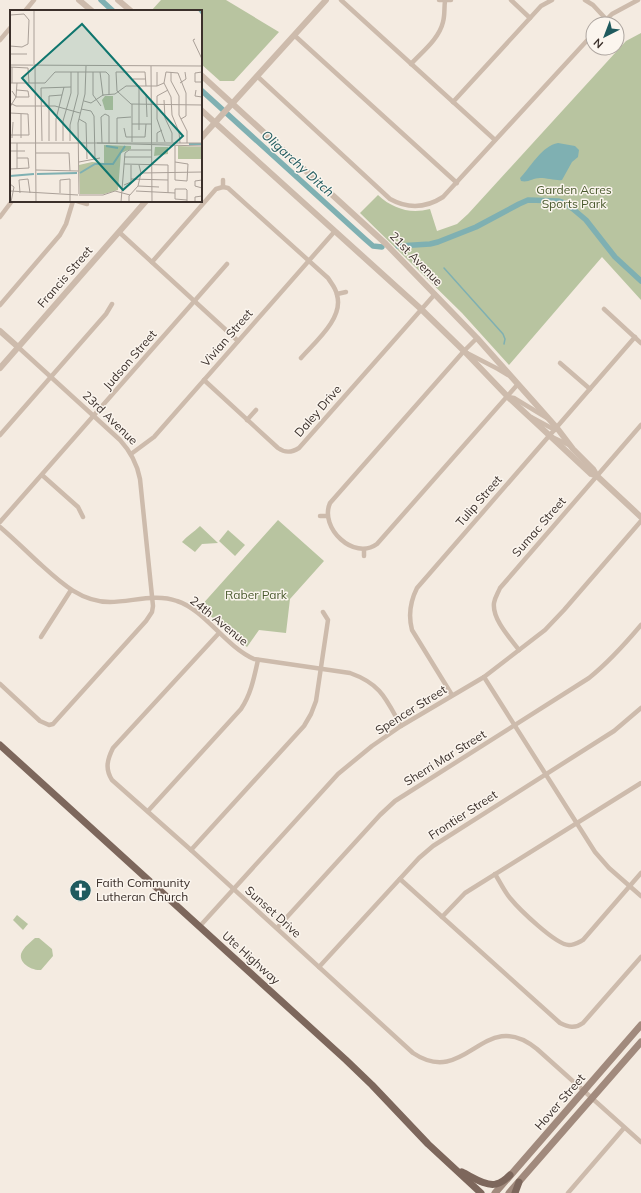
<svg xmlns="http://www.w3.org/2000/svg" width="641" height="1193" font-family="Mulish,sans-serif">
<rect width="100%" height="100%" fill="#f4ebe1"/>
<!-- green -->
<g fill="#b8c4a0">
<path d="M 161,0 L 226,0 L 279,32 L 234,81 L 220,81 L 201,64 L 201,11 L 151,11 Z"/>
<path d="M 641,33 L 641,300 L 602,257 L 509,365 L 462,313 L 360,213 L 378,195 C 393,209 410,214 430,209 L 437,231 L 457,224 L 468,214 L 626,41 Z"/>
<path d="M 278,520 L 324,561 L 290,599 L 286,633 L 259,630 L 247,647 L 200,607 Z"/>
<path d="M 200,526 L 218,543 L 202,544 L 195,552 L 182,542 C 187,536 194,532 200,526 Z"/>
<path d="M 228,530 L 245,545 L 235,556 L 219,541 Z"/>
<path d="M 17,915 L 28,924 L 23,930 L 13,920 Z"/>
<path d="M 35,938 L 39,938 L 52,949 L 53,956 L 41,970 C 31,971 15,961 23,950 C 26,945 31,942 35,938 Z"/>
</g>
<!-- water -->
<path fill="#7fb0b2" d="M 558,143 L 575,146 L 579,150 L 578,157 L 572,162 L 562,180 C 557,181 547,178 540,178 C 533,178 528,183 521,181 L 520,178 L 521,177 C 532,165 542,146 558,143 Z"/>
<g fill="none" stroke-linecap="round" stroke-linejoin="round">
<!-- stream -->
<path stroke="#7fb0b2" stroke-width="1.5" d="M 444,268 L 503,334 L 505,339 L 504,344"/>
<!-- canal -->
<g stroke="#7fb0b2" stroke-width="5.5">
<path d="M 101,0 L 113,11"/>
<path d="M 201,90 L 365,239 L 373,246 L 382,247"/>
<path d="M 398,246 L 430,244 L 438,242 L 476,227 L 519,204 L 528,200 L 559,201 L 565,203 L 573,209 L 586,220 L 615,257 L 641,281"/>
</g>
<!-- minor -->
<g stroke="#cdbbac" stroke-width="4.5">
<path d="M 341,0 L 495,140"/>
<path d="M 439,0 L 451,0"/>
<path d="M 511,0 L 530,18"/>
<path d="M 585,0 L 593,5 L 606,19"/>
<path d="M 25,11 L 34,0"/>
<path d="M 602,24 L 612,14 L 638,0"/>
<path d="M 294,35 L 457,183"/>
<path d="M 0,40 L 11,27"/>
<path d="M 411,64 C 422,52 439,39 443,22 C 445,15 444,8 445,1"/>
<path d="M 257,76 L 390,199 C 408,209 426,208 443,197 L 593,34"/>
<path d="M 453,102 L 541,6 L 552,0"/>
<path d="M 223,180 L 223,187"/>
<path d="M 77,201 L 87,204"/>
<path d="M 0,217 L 12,201"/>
<path d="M 119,232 L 238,341"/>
<path d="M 152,262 L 216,189 L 223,187 L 228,188 L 328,278 C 331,283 336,288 337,295 C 344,318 315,342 301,358"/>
<path d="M 337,294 L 346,292"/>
<path d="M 0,305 L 60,235 L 66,224 L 73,201"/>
<path d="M 604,309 L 641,343"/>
<path d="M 477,338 L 464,351 L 330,503 C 319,528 354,561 377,544 L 518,384"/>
<path d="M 465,352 L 498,369 L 508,375"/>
<path d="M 560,363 L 590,389"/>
<path d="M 204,380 L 278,448 C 285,453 291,453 299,448 L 435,294"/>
<path d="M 508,397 L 514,398 L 547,418"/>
<path d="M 531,417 L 555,430"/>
<path d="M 247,420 L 256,410"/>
<path d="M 0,435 L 106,314 L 112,304"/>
<path d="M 552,437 L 569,445"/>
<path d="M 131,454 L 154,437 L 335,231"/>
<path d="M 42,475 L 78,507 L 83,517"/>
<path d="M 320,516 L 327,516"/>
<path d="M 0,522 L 227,264"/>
<path d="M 0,527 C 13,538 25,550 38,562 C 59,581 80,602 110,602 C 132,602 155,593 177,601 C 205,610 225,646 254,659 L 350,673 C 381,684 386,699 401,726"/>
<path d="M 364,556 L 364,550"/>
<path d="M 219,633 L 113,748 C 107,760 105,769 112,780 L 191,850 L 413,1053 C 467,1089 483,1005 537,1049 L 641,1142"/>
<path d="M 41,637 L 71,590"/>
<path d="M 519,650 C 510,638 492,619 494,603 C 495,597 498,593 500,588 L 641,425"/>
<path d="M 484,677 L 595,852 L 609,868 L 641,896"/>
<path d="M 0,684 L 40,721 L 49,725 L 53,724 L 146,621 L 152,612 L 153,606 L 140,479 C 137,463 131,452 120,440 L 18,347"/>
<path d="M 452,695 L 412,630 C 408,615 410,602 417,588 L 635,337"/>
<path d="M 148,811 L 241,709 C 251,694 254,678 258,660"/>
<path d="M 191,850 L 304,726 L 311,714 L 316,701 L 328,620 L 323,612"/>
<path d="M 495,874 C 500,882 504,891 510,898 C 519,909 556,945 569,945 C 574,945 579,942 583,940 L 641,873"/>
<path d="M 400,879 L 560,1023 C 568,1027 575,1029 583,1023 L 641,957"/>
<path d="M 442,917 L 465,893 L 641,783"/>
<path d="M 200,926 L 338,774 L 372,746 L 401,726 L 484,677 L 545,630 L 564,610 L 641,521"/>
<path d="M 277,928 L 380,815 L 395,801 L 589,678 C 609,662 625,644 641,625"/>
<path d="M 319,967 L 419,858 L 433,846 L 614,731 L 641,708"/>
<path d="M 568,1193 L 624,1128"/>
</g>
<!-- tertiary -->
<g stroke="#cdbbac" stroke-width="6">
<path d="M 79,0 L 92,11"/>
<path d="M 118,0 L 131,11"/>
<path d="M 201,75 L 386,244 L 477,338 L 557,428 L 573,449 L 593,469 L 597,476"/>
<path d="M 201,110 L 421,309 L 464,351 L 508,397 L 591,474 L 597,476 L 641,517"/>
<path d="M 201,138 L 326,0"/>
<path d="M 0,331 L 18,347"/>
<path d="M 0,368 L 146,201"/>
</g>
<!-- secondary -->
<g stroke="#a18a7d" stroke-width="7">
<path d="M 495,1193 L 641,1025"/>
<path d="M 509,1193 L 641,1042"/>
</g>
<!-- primary -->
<g stroke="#7d675c" stroke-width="7">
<path d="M 0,745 L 346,1060 L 372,1085 L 428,1144 L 481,1193"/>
<path d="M 462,1172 C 471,1176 486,1187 496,1184 C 502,1183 506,1179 510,1175"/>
<path d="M 515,1193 L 519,1182"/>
</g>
</g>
<!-- icons -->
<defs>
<symbol id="church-disc" viewBox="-11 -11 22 22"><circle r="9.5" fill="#1f5a5e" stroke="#fbf5ee"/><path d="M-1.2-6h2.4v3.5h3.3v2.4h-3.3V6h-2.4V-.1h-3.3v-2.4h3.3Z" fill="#fff"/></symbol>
</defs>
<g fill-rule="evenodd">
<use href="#church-disc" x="68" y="878" width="25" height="25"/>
</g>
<g text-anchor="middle" stroke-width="3" stroke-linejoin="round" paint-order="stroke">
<!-- park labels -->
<g font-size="12" fill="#4a5a2e" stroke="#fbf5ee">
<text x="574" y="194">Garden Acres<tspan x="574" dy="14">Sports Park</tspan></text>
<text x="256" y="599">Raber Park</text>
</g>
<!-- street labels -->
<g font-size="12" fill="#3b302b" stroke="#fbf5ee">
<text transform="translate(416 259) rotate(46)" y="4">21st Avenue</text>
<text transform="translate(65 277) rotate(-49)" y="4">Francis Street</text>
<text transform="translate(227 338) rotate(-49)" y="4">Vivian Street</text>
<text transform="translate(130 360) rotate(-49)" y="4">Judson Street</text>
<text transform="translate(318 411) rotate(-49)" y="4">Daley Drive</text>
<text transform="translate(110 418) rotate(44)" y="4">23rd Avenue</text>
<text transform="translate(479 501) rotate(-49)" y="4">Tulip Street</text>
<text transform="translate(539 527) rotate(-49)" y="4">Sumac Street</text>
<text transform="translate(219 621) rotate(39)" y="4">24th Avenue</text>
<text transform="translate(411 710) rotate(-32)" y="4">Spencer Street</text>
<text transform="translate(445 758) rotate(-32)" y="4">Sherri Mar Street</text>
<text transform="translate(463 815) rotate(-33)" y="4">Frontier Street</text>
<text transform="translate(273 912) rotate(42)" y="4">Sunset Drive</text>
<text transform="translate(251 958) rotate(42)" y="4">Ute Highway</text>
<text transform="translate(560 1102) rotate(-49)" y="4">Hover Street</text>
</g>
<!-- poi labels -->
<g font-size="12" fill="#3b302b" stroke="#fbf5ee" text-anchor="start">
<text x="96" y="887">Faith Community<tspan x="96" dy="14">Lutheran Church</tspan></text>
</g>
<!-- water labels -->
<g font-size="13" font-style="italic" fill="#1f5a5e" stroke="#fbf5ee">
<text transform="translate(298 163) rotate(42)" y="5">Oligarchy Ditch</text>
</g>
</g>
<!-- overview -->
<g transform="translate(10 10)">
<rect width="192" height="192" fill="#f4ebe1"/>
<path d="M 95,86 L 103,86 L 103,100 L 95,100 L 92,90 ZM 94,135 L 121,136 L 121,139 L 111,143 L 108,180 L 94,184 L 70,184 L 69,155 L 82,152 L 94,153 ZM 168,136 L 192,137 L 192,149 L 168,149 ZM 145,137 L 158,137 L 158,144 L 144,146 Z" fill="#b8c4a0"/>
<path fill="none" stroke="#7fb0b2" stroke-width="2" d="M 180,0 L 189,0 L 192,4M 179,134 L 192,134M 96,136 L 108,138M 70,163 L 85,154 L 103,154 L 115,136M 27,164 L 67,163M 0,166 L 24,164"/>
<path fill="none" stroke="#aaa098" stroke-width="1" d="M 0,5 L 14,4 L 19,10 L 18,34 L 12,37 L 0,36M 185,29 L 183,30 L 192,49M 0,44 L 17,44M 24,54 L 24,0M 25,54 L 26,192M 0,55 L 192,56M 141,56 L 142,192M 0,57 L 18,58 L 19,73M 2,57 L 2,73M 83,62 L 83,85 L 91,96M 90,62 L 93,86M 161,62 L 161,71 L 169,86 L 169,105 L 177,121 L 177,133M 192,62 L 185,63 L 185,72 L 192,72M 123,69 L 136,69M 0,73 L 35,73 L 45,62 L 96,62 L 99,65 L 99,85M 170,73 L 176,69 L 175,62M 129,76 L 129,120M 136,76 L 135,62 L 106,62 L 107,81 L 121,94 L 192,95M 147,76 L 147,62M 186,80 L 185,86 L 192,87M 2,81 L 6,87 L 19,87 L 18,81 L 7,80M 136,84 L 137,107M 154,90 L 155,108 L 162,123 L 162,132M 74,91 L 81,93 L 93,85 L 105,84 L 116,76 L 147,76 L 154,73M 0,93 L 6,96 L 45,96 L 70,103M 0,97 L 6,87 L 7,73M 71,99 L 81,101 L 84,106 L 85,148M 0,103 L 18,104 L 19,125 L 0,125M 11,104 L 11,128M 69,109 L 76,113 L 77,149M 122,114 L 142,114M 114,118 L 116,127 L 135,127 L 136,114M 2,128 L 3,112M 32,131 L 31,78 L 61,77M 39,131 L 39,86 L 52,85M 46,131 L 46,109 L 54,77M 53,131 L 53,111 L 61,83 L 61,62M 60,131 L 60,115 L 68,84 L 68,62M 122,132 L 122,94M 147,132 L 147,123 L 152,120M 155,132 L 147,109 L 147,86 L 158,80M 0,133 L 192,133M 7,133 L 7,159M 87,133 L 192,136M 92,133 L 91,107 L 95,104 L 99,106 L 99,133M 107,133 L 107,108 L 121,107M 170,133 L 169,122 L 162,105 L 161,87 L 154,73 L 156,62 L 168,63 L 176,83 L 176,106 L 171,109M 0,141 L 15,141M 26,143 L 59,143 L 60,161M 114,147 L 142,147M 69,152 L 90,148M 165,152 L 178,154 L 177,171 L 165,170 L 165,136M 114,154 L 158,155 L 158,183M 0,159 L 19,158 L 18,148 L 7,148M 26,160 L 68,161M 131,163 L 192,162M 121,169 L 158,170M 192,170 L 185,171 L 185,176 L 192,178M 0,174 L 4,177 L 1,192M 114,175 L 121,172 L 121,155M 128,176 L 149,177M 0,181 L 68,185M 126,181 L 165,183M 10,183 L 9,170 L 18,169 L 20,183M 50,183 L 50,170 L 60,169 L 60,192M 69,184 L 68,113 L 75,84 L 76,56M 69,185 L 93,185 L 105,181 L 120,185M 111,192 L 115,143 L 119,140 L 142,140M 119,192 L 119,186 L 128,176 L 131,163 L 129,155M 177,192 L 177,180 L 176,179 L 165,179 L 165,189 L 177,190M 185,192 L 185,187 L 192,186"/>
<path fill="#0f766e" fill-opacity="0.15" stroke="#0f766e" stroke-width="2" d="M 72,14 L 173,126 L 113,180 L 12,68 Z"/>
<rect width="192" height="192" fill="none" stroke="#3b302b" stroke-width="2"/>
</g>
<!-- north arrow -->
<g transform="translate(605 36) rotate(222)"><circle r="19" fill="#fbf5ee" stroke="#aea6a0"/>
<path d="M0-3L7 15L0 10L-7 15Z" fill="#1f5a5e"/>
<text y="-6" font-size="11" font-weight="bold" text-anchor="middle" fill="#3b302b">N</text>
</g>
</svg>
